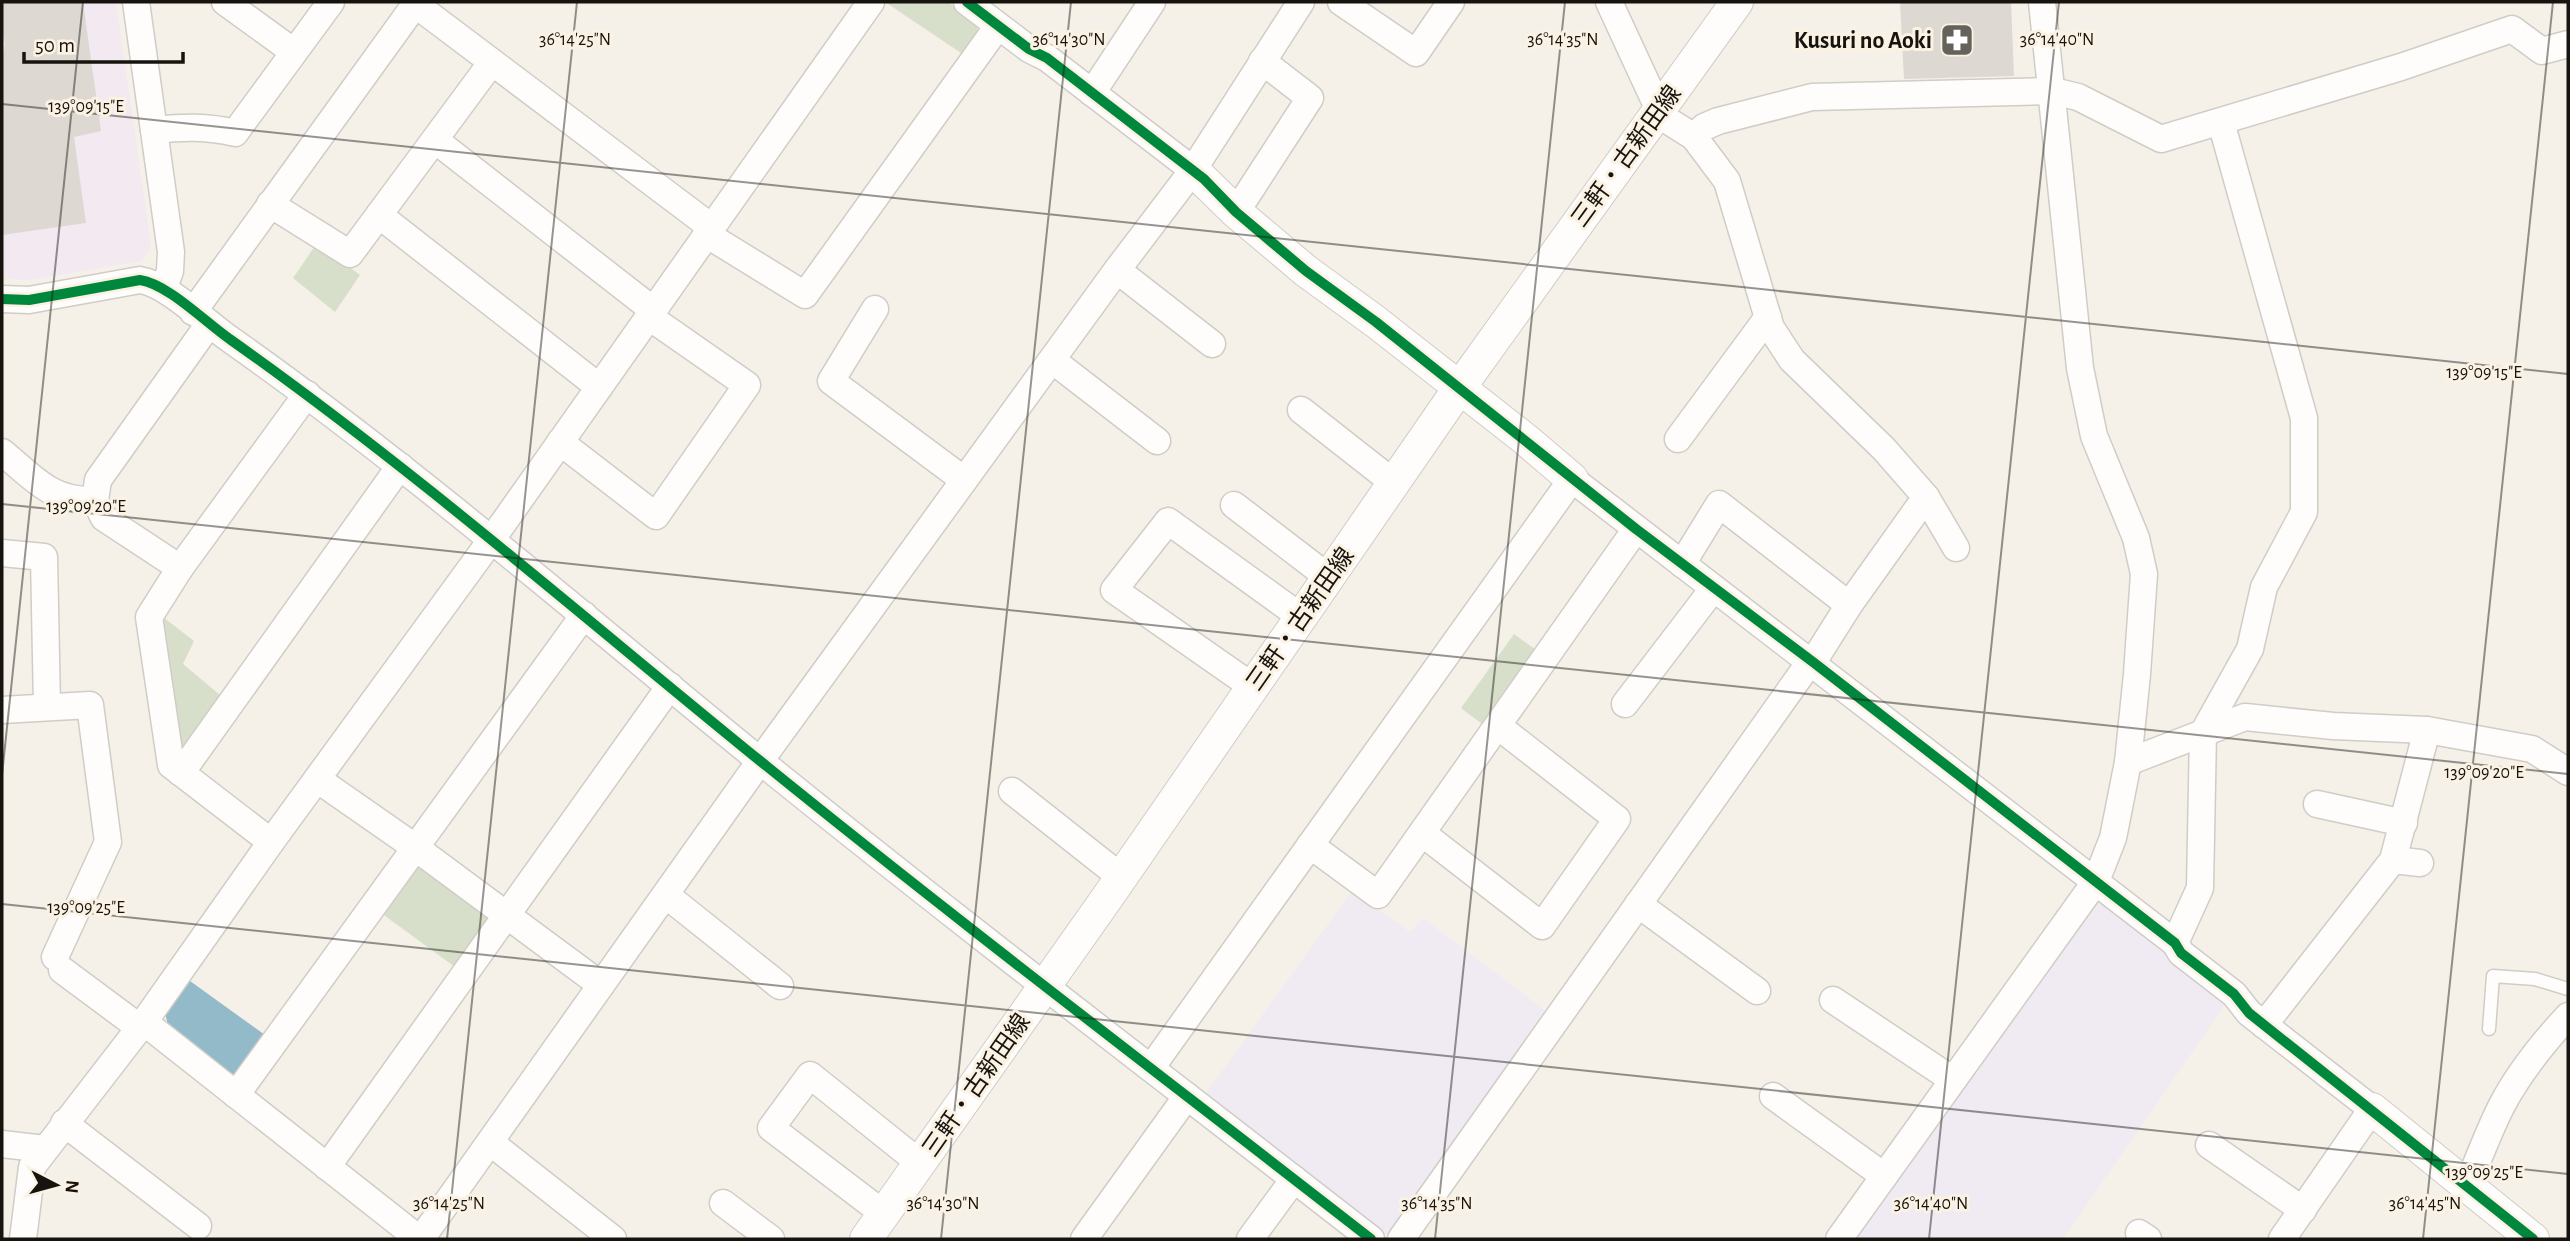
<svg xmlns="http://www.w3.org/2000/svg" width="2570" height="1241" font-family="'Alegreya Sans','Noto Sans JP',sans-serif">
<rect width="100%" height="100%" fill="#f5f1e9"/>
<!-- commercial -->
<path fill="#f3e9f1" d="M 2,2 L 116,2 L 151,246 L 142,261 L 30,280 L 2,279 Z"/>
<!-- industrial -->
<g fill="#f0eaf3">
<path d="M 1352,891 L 1410,932 L 1423,918 L 1551,1015 L 1399,1234 L 1381,1236 L 1204,1096 Z"/>
<path d="M 2101,897 L 2231,996 L 2063,1239 L 1851,1239 Z"/>
</g>
<!-- green -->
<g fill="#d7dfcb">
<path d="M 885,2 L 948,2 L 977,23 L 977,37 L 964,55 Z"/>
<path d="M 317,243 L 360,275 L 335,312 L 293,278 Z"/>
<path d="M 163,617 L 194,641 L 183,664 L 220,695 L 184,747 L 174,744 Z"/>
<path d="M 1514,634 L 1539,652 L 1486,727 L 1461,708 Z"/>
<path d="M 420,866 L 488,914 L 488,923 L 455,967 L 381,913 L 413,869 Z"/>
</g>
<!-- water -->
<path fill="#93bac8" d="M 190,981 L 265,1035 L 237,1074 L 228,1076 L 169,1029 L 165,1013 Z"/>
<!-- building -->
<g fill="#ddd9d2">
<path d="M 2,2 L 83,2 L 101,131 L 74,137 L 86,223 L 2,235 L 2,63 L 5,43 L 2,31 Z"/>
<path d="M 1900,2 L 2011,2 L 2014,76 L 1904,79 Z"/>
</g>
<g fill="none" stroke-linecap="round" stroke-linejoin="round">
<defs>
<path id="service" d="M 2489,1029 L 2493,976 L 2535,979 L 2568,989"/>
<g id="minor">
<path d="M 136,2 L 171,252 L 170,271 L 164,288"/>
<path d="M 225,2 L 294,52"/>
<path d="M 967,2 L 1029,49 L 1047,58 L 1193,170"/>
<path d="M 1341,2 L 1416,53 L 1451,2"/>
<path d="M 1609,2 L 1659,110 L 1667,120 L 1694,137 L 1727,181 L 1771,328 L 1792,360 L 1884,449 L 1926,497 L 1956,548"/>
<path d="M 415,4 L 711,227"/>
<path d="M 1092,93 L 1152,2"/>
<path d="M 154,130 C 183,127 207,126 235,133 L 331,2"/>
<path d="M 1694,137 L 1704,127 L 1718,121 L 1812,97 L 2053,91 L 2078,97 L 2161,139 L 2401,67 L 2512,29 L 2542,51 L 2568,44"/>
<path d="M 435,140 L 653,310"/>
<path d="M 270,204 L 350,254 L 492,62"/>
<path d="M 1236,212 L 1310,98 L 1262,61"/>
<path d="M 379,215 L 599,387"/>
<path d="M 706,234 L 805,295 L 998,26"/>
<path d="M 1117,270 L 1212,344"/>
<path d="M 2,299 L 29,300 L 140,280 C 168,284 206,323 231,340 C 415,470 584,618 759,760 C 960,923 1167,1080 1371,1239"/>
<path d="M 875,309 L 831,381 L 964,480"/>
<path d="M 193,312 L 417,2"/>
<path d="M 1052,360 L 1157,441"/>
<path d="M 1301,410 L 1394,483"/>
<path d="M 1678,439 L 1768,317"/>
<path d="M 560,442 L 656,516 L 747,385 L 648,316"/>
<path d="M 2,452 C 34,478 51,502 95,500"/>
<path d="M 1234,505 L 1328,577"/>
<path d="M 2,553 L 44,557 L 47,707"/>
<path d="M 1682,564 L 1719,504 L 1849,605"/>
<path d="M 180,568 L 104,518 L 95,500 L 98,480 L 209,324"/>
<path d="M 1253,687 L 1114,590 L 1168,521 L 1301,617"/>
<path d="M 1625,704 L 1713,589"/>
<path d="M 2,710 L 90,705 L 108,842 L 55,957"/>
<path d="M 2128,762 L 2245,717 L 2333,726 L 2427,730 L 2532,749 L 2568,772"/>
<path d="M 181,773 L 400,466"/>
<path d="M 317,779 L 416,848 L 601,985"/>
<path d="M 1012,791 L 1121,877"/>
<path d="M 2317,804 L 2404,823"/>
<path d="M 1422,833 L 1542,926 L 1617,819 L 1498,726"/>
<path d="M 271,842 L 171,765 L 149,617 L 180,568 L 307,394"/>
<path d="M 1310,845 L 1378,895 L 1636,529"/>
<path d="M 2393,860 L 2420,863"/>
<path d="M 666,895 L 780,986"/>
<path d="M 1638,904 L 1757,991"/>
<path d="M 2175,943 L 2200,888 L 2203,733 L 2250,649 L 2264,587 L 2304,512 L 2304,418 L 2221,122"/>
<path d="M 62,970 L 140,1028"/>
<path d="M 1833,1000 L 1953,1080"/>
<path d="M 144,1022 L 419,1239"/>
<path d="M 2264,1025 L 2393,860 L 2427,730"/>
<path d="M 1151,1068 L 1572,479 L 2175,943 L 2181,953 L 2234,994 L 2249,1013 L 2372,1109 L 2282,1239"/>
<path d="M 236,1095 L 584,615"/>
<path d="M 1773,1096 L 1884,1176"/>
<path d="M 64,1123 L 198,1226"/>
<path d="M 490,1142 L 613,1239"/>
<path d="M 2,1144 L 45,1149"/>
<path d="M 2209,1145 L 2303,1210"/>
<path d="M 327,1167 L 670,686"/>
<path d="M 2467,1187 C 2478,1160 2488,1133 2501,1107 C 2518,1074 2543,1043 2568,1016"/>
<path d="M 723,1203 L 771,1239"/>
<path d="M 884,1214 L 771,1128 L 810,1075 L 921,1164"/>
<path d="M 2139,1233 L 2148,1239"/>
<path d="M 23,1239 L 32,1167 L 144,1022 L 271,842 L 492,539 L 871,2"/>
<path d="M 421,1239 L 760,761 L 1117,270 L 1193,170 L 1301,2"/>
<path d="M 1084,1239 L 1187,1096"/>
<path d="M 1250,1239 L 1294,1179"/>
<path d="M 1401,1239 L 1805,669 L 1813,662 L 1849,605 L 1926,497"/>
<path d="M 1839,1239 L 2096,881 L 2113,838 L 2128,762 L 2137,674 L 2144,574 L 2136,538 L 2094,436 L 2080,368 L 2042,2"/>
</g>
<g id="tertiary">
<path d="M 1193,170 L 1236,212 L 1306,271 L 1376,322 L 1525,439 L 1572,479"/>
<path d="M 2372,1109 L 2533,1239"/>
<path d="M 866,1239 L 1107,898 L 1460,387 L 1737,2"/>
</g>
</defs>
<!-- service casing -->
<use href="#service" stroke="#d0cdc6" stroke-width="15"/>
<!-- minor casing -->
<use href="#minor" stroke="#d0cdc6" stroke-width="29"/>
<!-- tertiary casing -->
<use href="#tertiary" stroke="#d0cdc6" stroke-width="34"/>
<!-- service -->
<use href="#service" stroke="#fefdfc" stroke-width="12"/>
<!-- minor -->
<use href="#minor" stroke="#fefdfc" stroke-width="26"/>
<!-- tertiary -->
<use href="#tertiary" stroke="#fefdfc" stroke-width="32"/>
<defs>
<g id="cycleway">
<path d="M 967,2 L 1029,49 L 1047,58 L 1204,179 L 1236,212 L 1306,271 L 1376,322 L 1636,529 L 1813,662 L 2175,943 L 2181,953 L 2234,994 L 2249,1013 L 2533,1239"/>
<path d="M 2,299 L 29,300 L 140,280 C 168,284 206,323 231,340 C 415,470 584,618 759,760 C 960,923 1167,1080 1371,1239"/>
</g>
</defs>
<!-- cycleway casing -->
<use href="#cycleway" stroke="#fbf2e3" stroke-width="15"/>
<!-- cycleway -->
<use href="#cycleway" stroke="#00873e" stroke-width="10"/>
</g>
<!-- ticks -->
<path fill="none" stroke="#17140f" stroke-width="2" stroke-opacity="0.45" d="M 2,104 L 2568,374M 2,504 L 2568,774M 2,775 L 83,2M 2,904 L 2568,1174M 447,1239 L 577,2M 941,1239 L 1071,2M 1435,1239 L 1565,2M 1929,1239 L 2059,2M 2423,1239 L 2553,2"/>
<!-- icons -->
<defs>
<symbol id="pharmacy-square" viewBox="-11 -11 22 22"><rect x="-9" y="-9" width="18" height="18" rx="4" fill="#65615b" stroke="#fbf2e3"/><path d="M-2-6h4v4h4v4h-4v4h-4v-4h-4v-4h4Z" fill="#fff"/></symbol>
</defs>
<g fill-rule="evenodd">
<use href="#pharmacy-square" x="1938" y="21" width="38" height="38"/>
</g>
<g text-anchor="middle" stroke-width="6" stroke-linejoin="round" paint-order="stroke">
<!-- poi labels -->
<g font-size="24" font-weight="bold" fill="#17140f" stroke="#fbf2e3" text-anchor="end">
<text x="1932" y="48">Kusuri no Aoki</text>
</g>
<!-- street labels -->
<g font-size="24" fill="#17140f" stroke="#fbf2e3">
<text transform="translate(1626 156) rotate(-54)" y="8">三軒・古新田線</text>
<text transform="translate(1300 619) rotate(-55)" y="8">三軒・古新田線</text>
<text transform="translate(976 1085) rotate(-55)" y="8">三軒・古新田線</text>
</g>
</g>
<g font-size="18" text-anchor="middle" fill="#17140f" stroke="#fbf2e3" stroke-width="6" stroke-linejoin="round" paint-order="stroke">
<text x="575" y="45">36°14'25"N</text>
<text x="1069" y="45">36°14'30"N</text>
<text x="1563" y="45">36°14'35"N</text>
<text x="2057" y="45">36°14'40"N</text>
<text x="86" y="112">139°09'15"E</text>
<text x="2484" y="378">139°09'15"E</text>
<text x="86" y="512">139°09'20"E</text>
<text x="2484" y="778">139°09'20"E</text>
<text x="86" y="913">139°09'25"E</text>
<text x="2484" y="1178">139°09'25"E</text>
<text x="449" y="1209">36°14'25"N</text>
<text x="943" y="1209">36°14'30"N</text>
<text x="1437" y="1209">36°14'35"N</text>
<text x="1931" y="1209">36°14'40"N</text>
<text x="2425" y="1209">36°14'45"N</text>
</g>
<!-- border -->
<rect width="2570" height="1241" fill="none" stroke="#17140f" stroke-width="7"/>
<!-- north arrow -->
<g transform="translate(56 1185) rotate(96)" stroke="#fbf2e3" stroke-width="5" paint-order="stroke">
<path d="M0-5L12 26L0 18L-12 26Z" fill="#17140f"/>
<text y="-10" font-size="19" font-weight="bold" text-anchor="middle" fill="#17140f">N</text>
</g>
<!-- scale -->
<path d="M24 52v10h159v-10" fill="none" stroke="#17140f" stroke-width="3.5"/>
<text x="35" y="52" font-size="21" fill="#17140f" stroke="#fbf2e3" stroke-width="5" paint-order="stroke">50 m</text>
</svg>
